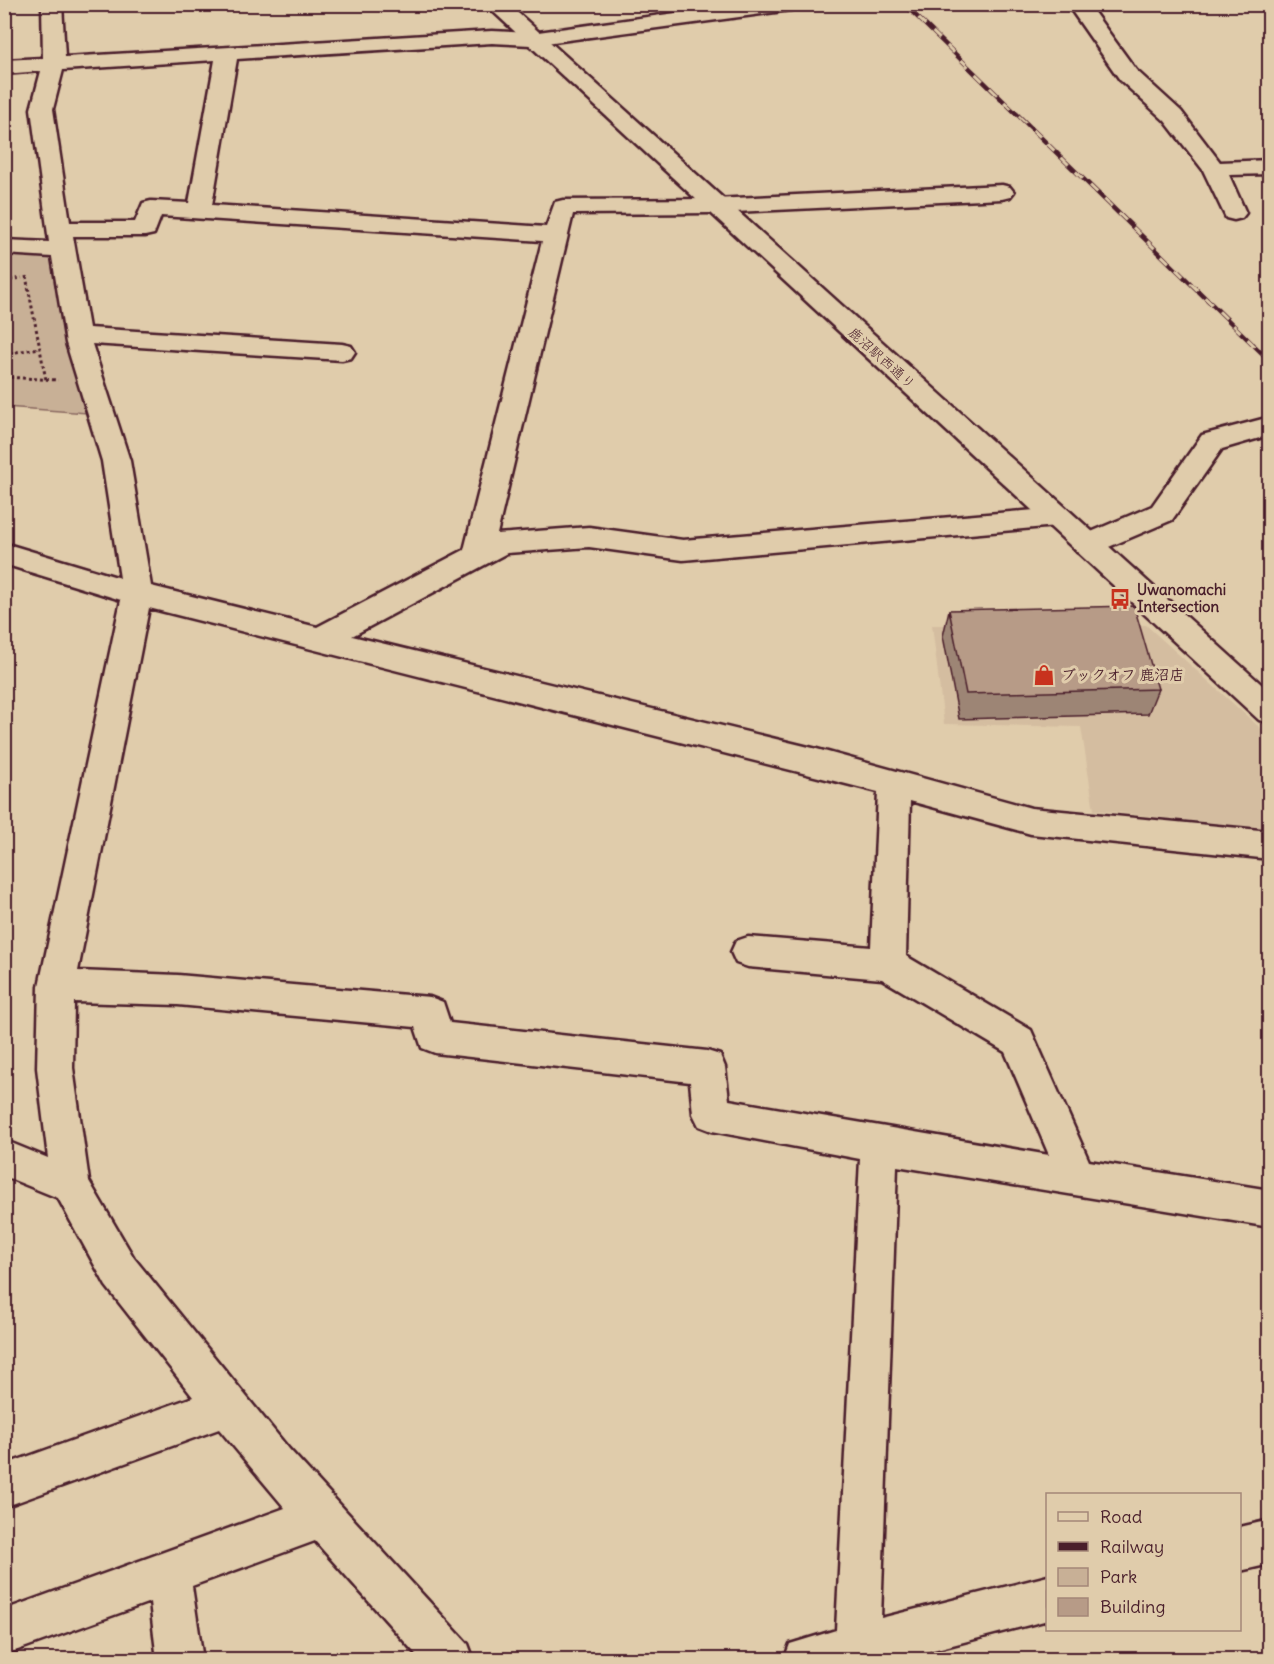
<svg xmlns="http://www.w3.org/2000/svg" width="1274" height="1664" font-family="Delius,'Klee One',sans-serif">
<rect width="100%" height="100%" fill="#e0ccab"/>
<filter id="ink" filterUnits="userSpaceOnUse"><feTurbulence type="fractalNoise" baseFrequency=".0167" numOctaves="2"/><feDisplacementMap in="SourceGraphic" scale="12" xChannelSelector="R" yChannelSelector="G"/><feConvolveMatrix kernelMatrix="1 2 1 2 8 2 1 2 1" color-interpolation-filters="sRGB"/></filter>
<g filter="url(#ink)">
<!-- built -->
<path fill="#d4bda0" d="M 932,625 L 1146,625 L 1269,736 L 1269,829 L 1094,810 L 1081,727 L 944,724 Z"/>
<!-- green -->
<path fill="#c8b096" stroke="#896860" stroke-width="1.5" d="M 4,252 L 53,258 L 68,335 L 87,413 L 5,407 Z"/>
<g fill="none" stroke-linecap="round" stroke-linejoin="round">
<defs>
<g id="minor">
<path d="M 42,4 L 62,4 L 65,57 L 492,31 L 531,33 L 741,4 L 801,4 L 791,10 L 531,45 L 492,43 L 237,59 L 212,205 L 546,227 L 555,202 L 563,200 L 714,199 L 1002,185 L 1010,187 L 1014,192 L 1010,197 L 1002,199 L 714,213 L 573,214 L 497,534 L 589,527 L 683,540 L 1058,508 L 1068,511 L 1072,518 L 1068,525 L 683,560 L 589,547 L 507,553 L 352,636 L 813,748 L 1031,808 L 1270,831 L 1270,859 L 1031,834 L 910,801 L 906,956 L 1031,1030 L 1089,1161 L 1270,1190 L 1270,1227 L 897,1166 L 881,1618 L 1048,1576 L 1048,1620 L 895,1660 L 784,1660 L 790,1644 L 836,1630 L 860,1159 L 712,1131 L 699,1126 L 693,1114 L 690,1082 L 435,1053 L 422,1048 L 415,1027 L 178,1005 L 74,1002 L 73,1068 L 89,1181 L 134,1258 L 289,1449 L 468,1644 L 474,1660 L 421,1660 L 315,1541 L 192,1586 L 203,1660 L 157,1660 L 150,1602 L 4,1655 L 4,1610 L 285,1508 L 219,1429 L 4,1507 L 4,1465 L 193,1397 L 106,1286 L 58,1198 L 4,1176 L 4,1140 L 48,1158 L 37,1068 L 39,986 L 121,600 L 4,564 L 4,543 L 120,578 L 102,461 L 66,343 L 52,257 L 4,254 L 4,240 L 49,242 L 31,109 L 41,71 L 4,74 L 4,60 L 43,58 ZM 215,60 L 189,203 L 151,201 L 143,203 L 135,222 L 70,222 L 53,109 L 63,70 ZM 161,216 L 542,241 L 464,550 L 317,627 L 151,586 L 130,461 L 92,344 L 342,360 L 351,358 L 355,352 L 351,346 L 342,344 L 89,328 L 73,236 L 145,236 L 154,234 ZM 149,608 L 878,792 L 871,947 L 748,937 L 736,941 L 731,952 L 736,963 L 748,967 L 882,979 L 1005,1052 L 1049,1155 L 729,1100 L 725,1067 L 720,1055 L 707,1051 L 450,1023 L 443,1002 L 430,997 L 178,975 L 78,971 Z"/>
<path d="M 1067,4 L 1088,4 L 1136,70 L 1181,111 L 1220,162 L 1270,160 L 1270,174 L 1229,175 L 1246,213 L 1242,218 L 1234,220 L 1226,218 L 1203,170 L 1165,121 L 1120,80 Z"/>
<path d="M 1270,417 L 1270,435 L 1222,449 L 1172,520 L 1097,552 L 1087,555 L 1077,552 L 1073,545 L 1077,538 L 1152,506 L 1202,435 Z"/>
<path d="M 1270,1520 L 1270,1564 L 1240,1571 L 1240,1527 Z"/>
</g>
<path id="tertiary" d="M 485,4 L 508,4 L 1270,692 L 1270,723 L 1259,720 Z"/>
</defs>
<!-- minor casing -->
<use href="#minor" stroke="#4a1f2b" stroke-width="5"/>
<!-- tertiary casing -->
<use href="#tertiary" stroke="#4a1f2b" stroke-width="5"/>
<!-- path -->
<g stroke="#4a1f2b" stroke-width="3" stroke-dasharray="3 3" stroke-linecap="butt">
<path d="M 26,276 L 46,380"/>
<path d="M 4,281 L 22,278"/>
<path d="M 4,354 L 40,348"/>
<path d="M 4,377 L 58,380"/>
</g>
<!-- minor -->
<use href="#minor" fill="#e0ccab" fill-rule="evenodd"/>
<!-- tertiary -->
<use href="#tertiary" fill="#e0ccab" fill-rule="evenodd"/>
<defs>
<path id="rail" d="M 904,4 L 1270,361"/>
</defs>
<!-- rail casing -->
<use href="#rail" stroke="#4a1f2b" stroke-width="4.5"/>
<!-- rail -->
<use href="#rail" stroke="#e0ccab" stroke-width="3" stroke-dasharray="10" stroke-linecap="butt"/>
</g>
<!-- wall -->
<path fill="#9d8574" stroke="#4a1f2b" stroke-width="1.5" d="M 949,610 L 1158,689 L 1148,714 L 959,719 L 943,636 Z"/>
<!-- building -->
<path fill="#b79b87" stroke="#4a1f2b" stroke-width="1.5" d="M 1134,606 L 1158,689 L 966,694 L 949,610 Z"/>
</g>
<!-- icons -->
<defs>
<symbol id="bus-bare" viewBox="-9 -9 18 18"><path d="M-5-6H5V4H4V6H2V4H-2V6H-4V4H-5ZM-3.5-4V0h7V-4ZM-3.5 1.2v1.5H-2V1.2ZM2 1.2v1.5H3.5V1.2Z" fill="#c8321e" stroke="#e0ccab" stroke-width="2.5" paint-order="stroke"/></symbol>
<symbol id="shop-bare" viewBox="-9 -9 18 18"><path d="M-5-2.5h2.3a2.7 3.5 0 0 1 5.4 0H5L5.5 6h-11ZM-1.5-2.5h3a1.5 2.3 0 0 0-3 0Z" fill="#c8321e" stroke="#e0ccab" stroke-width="2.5" paint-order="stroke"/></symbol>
</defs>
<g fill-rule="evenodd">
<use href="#bus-bare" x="1105" y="584" width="30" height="30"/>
<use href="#shop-bare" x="1029" y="660" width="30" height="30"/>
</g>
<g text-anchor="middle" stroke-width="6" stroke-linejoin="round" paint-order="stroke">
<!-- far-street labels -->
<g font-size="14" fill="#4a1f2b" stroke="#e0ccab">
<text transform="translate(882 358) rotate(42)" y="5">鹿沼駅西通り</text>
</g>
<!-- poi labels -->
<g font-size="15" font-weight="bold" fill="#4a1f2b" stroke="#e0ccab" text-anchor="start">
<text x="1137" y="595">Uwanomachi<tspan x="1137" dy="17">Intersection</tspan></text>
<text x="1061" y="680">ブックオフ 鹿沼店</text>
</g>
</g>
<!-- margin -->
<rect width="1274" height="1664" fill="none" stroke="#e0ccab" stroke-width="24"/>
<rect x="12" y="12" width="1250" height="1640" fill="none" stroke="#4a1f2b" stroke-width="2" filter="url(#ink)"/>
<!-- legend -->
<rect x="1046" y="1493" width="195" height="138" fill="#e0ccab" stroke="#a48778" stroke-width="1.5"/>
<rect x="1058" y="1512" width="30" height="9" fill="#e0ccab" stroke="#a48778" stroke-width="1.5"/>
<text x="1100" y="1523" font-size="18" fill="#4a1f2b">Road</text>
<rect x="1058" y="1542" width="30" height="9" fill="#4a1f2b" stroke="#a48778" stroke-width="1.5"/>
<text x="1100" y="1553" font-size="18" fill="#4a1f2b">Railway</text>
<rect x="1058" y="1568" width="30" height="18" fill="#c8b096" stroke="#a48778" stroke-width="1.5"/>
<text x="1100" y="1583" font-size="18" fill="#4a1f2b">Park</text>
<rect x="1058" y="1598" width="30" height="18" fill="#b79b87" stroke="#a48778" stroke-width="1.5"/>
<text x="1100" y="1613" font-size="18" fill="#4a1f2b">Building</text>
</svg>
